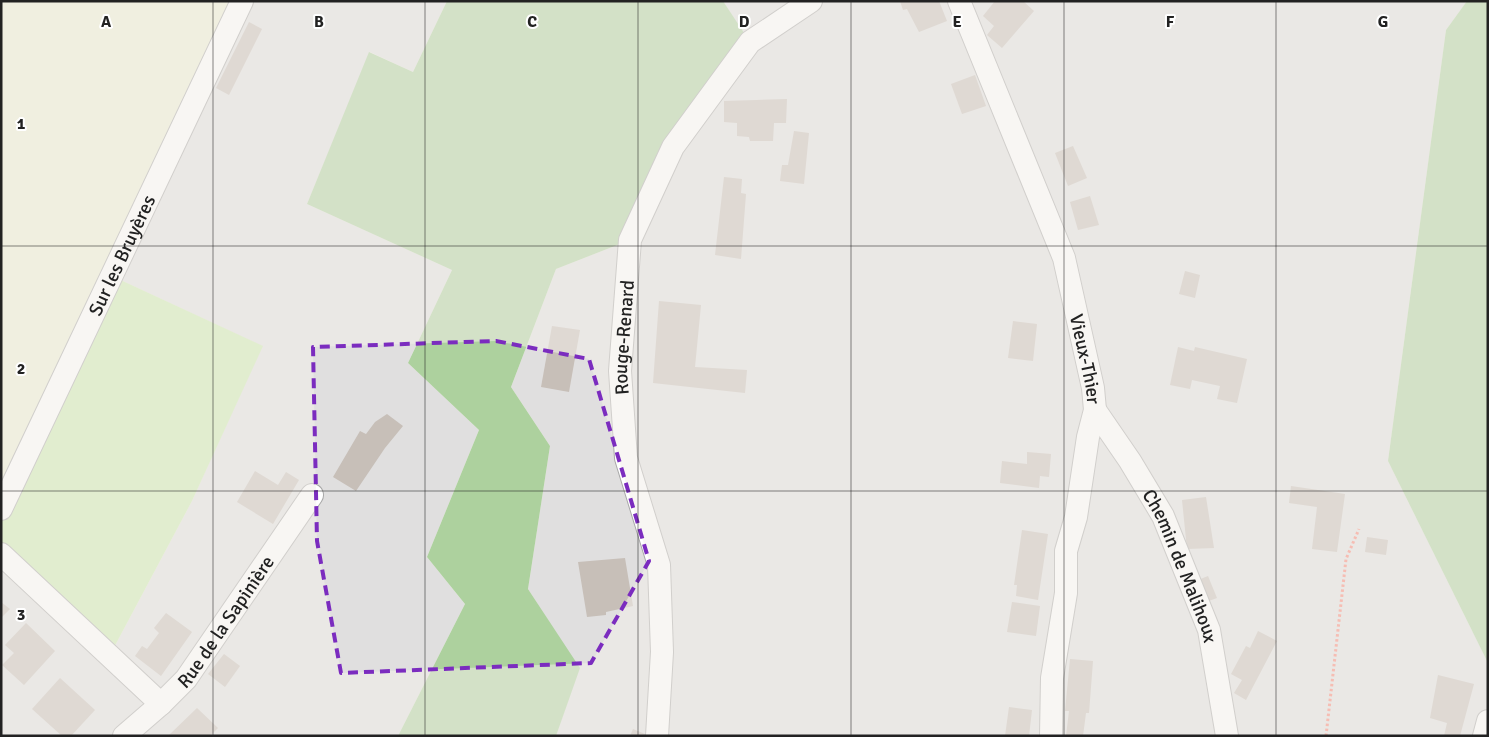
<svg xmlns="http://www.w3.org/2000/svg" width="1489" height="737" font-family="Signika,sans-serif">
<rect width="100%" height="100%" fill="#f2efe9"/>
<!-- residential -->
<g fill="#e0dfdf">
<path d="M 242,1 L 447,1 L 413,72 L 370,52 L 307,204 L 452,270 L 408,363 L 479,430 L 427,557 L 465,604 L 398,736 L 1,736 L 1,554 L 110,655 L 192,501 L 262,346 L 112,276 Z"/>
<path d="M 723,1 L 1467,1 L 1446,30 L 1388,461 L 1488,663 L 1488,726 L 1486,736 L 556,736 L 579,668 L 528,589 L 550,446 L 511,387 L 556,269 L 630,240 L 673,147 L 750,43 Z"/>
</g>
<!-- farmland -->
<path fill="#eef0d5" d="M 1,1 L 242,1 L 1,509 Z"/>
<!-- grass -->
<path fill="#cdebb0" d="M 112,276 L 263,346 L 192,501 L 110,655 L 1,554 L 1,509 Z"/>
<!-- forest -->
<g fill="#add19e">
<path d="M 447,1 L 723,1 L 750,42 L 673,147 L 630,240 L 556,269 L 511,387 L 550,446 L 528,589 L 580,668 L 556,736 L 398,736 L 465,604 L 427,557 L 479,430 L 408,363 L 452,270 L 307,204 L 369,52 L 413,72 Z"/>
<path d="M 1467,1 L 1488,1 L 1488,663 L 1388,461 L 1446,30 Z"/>
</g>
<!-- building -->
<g fill="#c7bfb8">
<path d="M 900,1 L 939,1 L 947,21 L 919,32 L 907,9 L 903,10 Z"/>
<path d="M 995,1 L 1023,1 L 1034,11 L 1002,48 L 987,35 L 994,26 L 983,16 Z"/>
<path d="M 249,22 L 262,29 L 229,95 L 216,88 Z"/>
<path d="M 975,75 L 986,106 L 962,114 L 951,84 Z"/>
<path d="M 787,99 L 786,123 L 774,123 L 773,141 L 750,141 L 749,137 L 737,136 L 737,123 L 724,122 L 724,101 Z"/>
<path d="M 794,131 L 809,133 L 804,184 L 780,181 L 782,165 L 788,165 Z"/>
<path d="M 1073,146 L 1087,178 L 1068,186 L 1055,153 Z"/>
<path d="M 724,177 L 742,179 L 741,193 L 746,194 L 741,259 L 715,255 Z"/>
<path d="M 1090,196 L 1099,225 L 1078,230 L 1070,202 Z"/>
<path d="M 1185,271 L 1200,275 L 1195,298 L 1179,294 Z"/>
<path d="M 659,301 L 701,305 L 695,367 L 747,370 L 745,393 L 653,383 Z"/>
<path d="M 1013,321 L 1037,324 L 1033,361 L 1008,358 Z"/>
<path d="M 552,326 L 580,330 L 569,392 L 541,387 Z"/>
<path d="M 1178,347 L 1194,351 L 1195,347 L 1247,359 L 1237,403 L 1217,399 L 1220,386 L 1192,380 L 1190,389 L 1170,385 Z"/>
<path d="M 387,414 L 403,426 L 385,448 L 356,491 L 333,477 L 360,431 L 366,434 L 375,422 Z"/>
<path d="M 1027,452 L 1051,454 L 1049,477 L 1040,476 L 1039,488 L 1000,483 L 1002,461 L 1027,464 Z"/>
<path d="M 255,471 L 278,485 L 286,472 L 299,480 L 273,524 L 237,502 Z"/>
<path d="M 1291,486 L 1345,494 L 1337,552 L 1312,549 L 1317,507 L 1289,503 Z"/>
<path d="M 1206,497 L 1214,548 L 1187,549 L 1182,500 Z"/>
<path d="M 1022,530 L 1048,534 L 1038,600 L 1016,596 L 1017,585 L 1014,585 Z"/>
<path d="M 1367,537 L 1388,540 L 1386,555 L 1365,552 Z"/>
<path d="M 625,558 L 633,606 L 606,612 L 606,615 L 587,617 L 578,562 Z"/>
<path d="M 1208,576 L 1217,598 L 1206,602 L 1198,580 Z"/>
<path d="M 1,602 L 10,609 L 1,618 Z"/>
<path d="M 1012,602 L 1040,606 L 1036,636 L 1007,632 Z"/>
<path d="M 166,613 L 192,632 L 161,676 L 135,656 L 142,646 L 147,649 L 159,633 L 154,628 Z"/>
<path d="M 26,623 L 55,651 L 24,685 L 2,665 L 14,653 L 5,645 Z"/>
<path d="M 1258,631 L 1277,641 L 1246,700 L 1234,693 L 1242,680 L 1231,674 L 1246,646 L 1250,648 Z"/>
<path d="M 224,654 L 240,666 L 225,687 L 208,674 Z"/>
<path d="M 1070,659 L 1093,661 L 1089,713 L 1086,713 L 1083,736 L 1066,736 L 1069,711 L 1065,711 Z"/>
<path d="M 1438,675 L 1474,684 L 1460,736 L 1444,736 L 1447,723 L 1430,718 Z"/>
<path d="M 60,678 L 95,710 L 71,736 L 62,736 L 32,709 Z"/>
<path d="M 1009,707 L 1032,710 L 1029,736 L 1005,736 Z"/>
<path d="M 197,708 L 218,728 L 210,736 L 168,736 Z"/>
<path d="M 633,729 L 645,734 L 645,736 L 630,736 Z"/>
</g>
<g fill="none" stroke-linecap="round" stroke-linejoin="round">
<defs>
<g id="minor">
<path id="s1" d="M 959,1 L 1064,258 L 1093,388 L 1095,410 L 1088,437 L 1076,517 L 1066,551 L 1066,593 L 1052,678 L 1051,736"/>
<path id="s2" d="M 1095,410 L 1130,461 L 1163,516 L 1209,630 L 1227,736"/>
<path id="s3" d="M 1,509 L 242,1"/>
<path d="M 1,554 L 161,704"/>
<path id="s4" d="M 124,736 L 161,704 L 186,679 L 312,495"/>
<path id="s5" d="M 657,736 L 662,652 L 659,565 L 626,458 L 620,371 L 630,240 L 673,147 L 750,42 L 811,1"/>
<path d="M 1484,736 L 1488,721"/>
</g>
</defs>
<!-- minor casing -->
<use href="#minor" stroke="#a9a9a9" stroke-width="24"/>
<!-- path -->
<path stroke="#fa8072" stroke-width="3" stroke-dasharray="2.5 2.5" stroke-linecap="butt" d="M 1326,736 L 1346,559 L 1359,529"/>
<!-- minor -->
<use href="#minor" stroke="#fff" stroke-width="22"/>
</g>
<!-- marked area -->
<path d="M0 0H1489V737H0ZM 496,341 L 589,359 L 649,561 L 591,663 L 341,673 L 317,541 L 313,347 Z" fill="#f2efe9" fill-opacity=".55" fill-rule="evenodd"/>
<path fill="none" stroke="#7b2cbf" stroke-width="4" stroke-dasharray="10 6" stroke-linejoin="round" d="M 496,341 L 589,359 L 649,561 L 591,663 L 341,673 L 317,541 L 313,347 Z"/>
<!-- grid -->
<path fill="none" stroke="#222" stroke-width="1" stroke-opacity="0.55" d="M 213,1 L 213,736M 425,1 L 425,736M 638,1 L 638,736M 851,1 L 851,736M 1064,1 L 1064,736M 1276,1 L 1276,736M 1,246 L 1488,246M 1,491 L 1488,491"/>
<g text-anchor="middle" stroke-width="4" stroke-linejoin="round" paint-order="stroke">
<!-- street labels -->
<g font-size="19" fill="#222" stroke="#fff">
<text dy="7" stroke="none"><textPath href="#s3" startOffset="281">Sur les Bruyères</textPath></text>
<text dy="7" stroke="none"><textPath href="#s5" startOffset="404">Rouge-Renard</textPath></text>
<text dy="7" stroke="none"><textPath href="#s1" startOffset="381">Vieux-Thier</textPath></text>
<text dy="7" stroke="none"><textPath href="#s2" startOffset="179">Chemin de Malihoux</textPath></text>
<text dy="7" stroke="none"><textPath href="#s4" startOffset="154">Rue de la Sapinière</textPath></text>
</g>
</g>
<g font-size="16" text-anchor="middle" font-weight="bold" fill="#222" stroke="#fff" stroke-width="4" stroke-linejoin="round" paint-order="stroke">
<text x="106" y="27">A</text>
<text x="319" y="27">B</text>
<text x="532" y="27">C</text>
<text x="744" y="27">D</text>
<text x="957" y="27">E</text>
<text x="1170" y="27">F</text>
<text x="1383" y="27">G</text>
<text x="21" y="129">1</text>
<text x="21" y="374">2</text>
<text x="21" y="620">3</text>
</g>
<!-- border -->
<rect width="1489" height="737" fill="none" stroke="#222222" stroke-width="5"/>
</svg>
